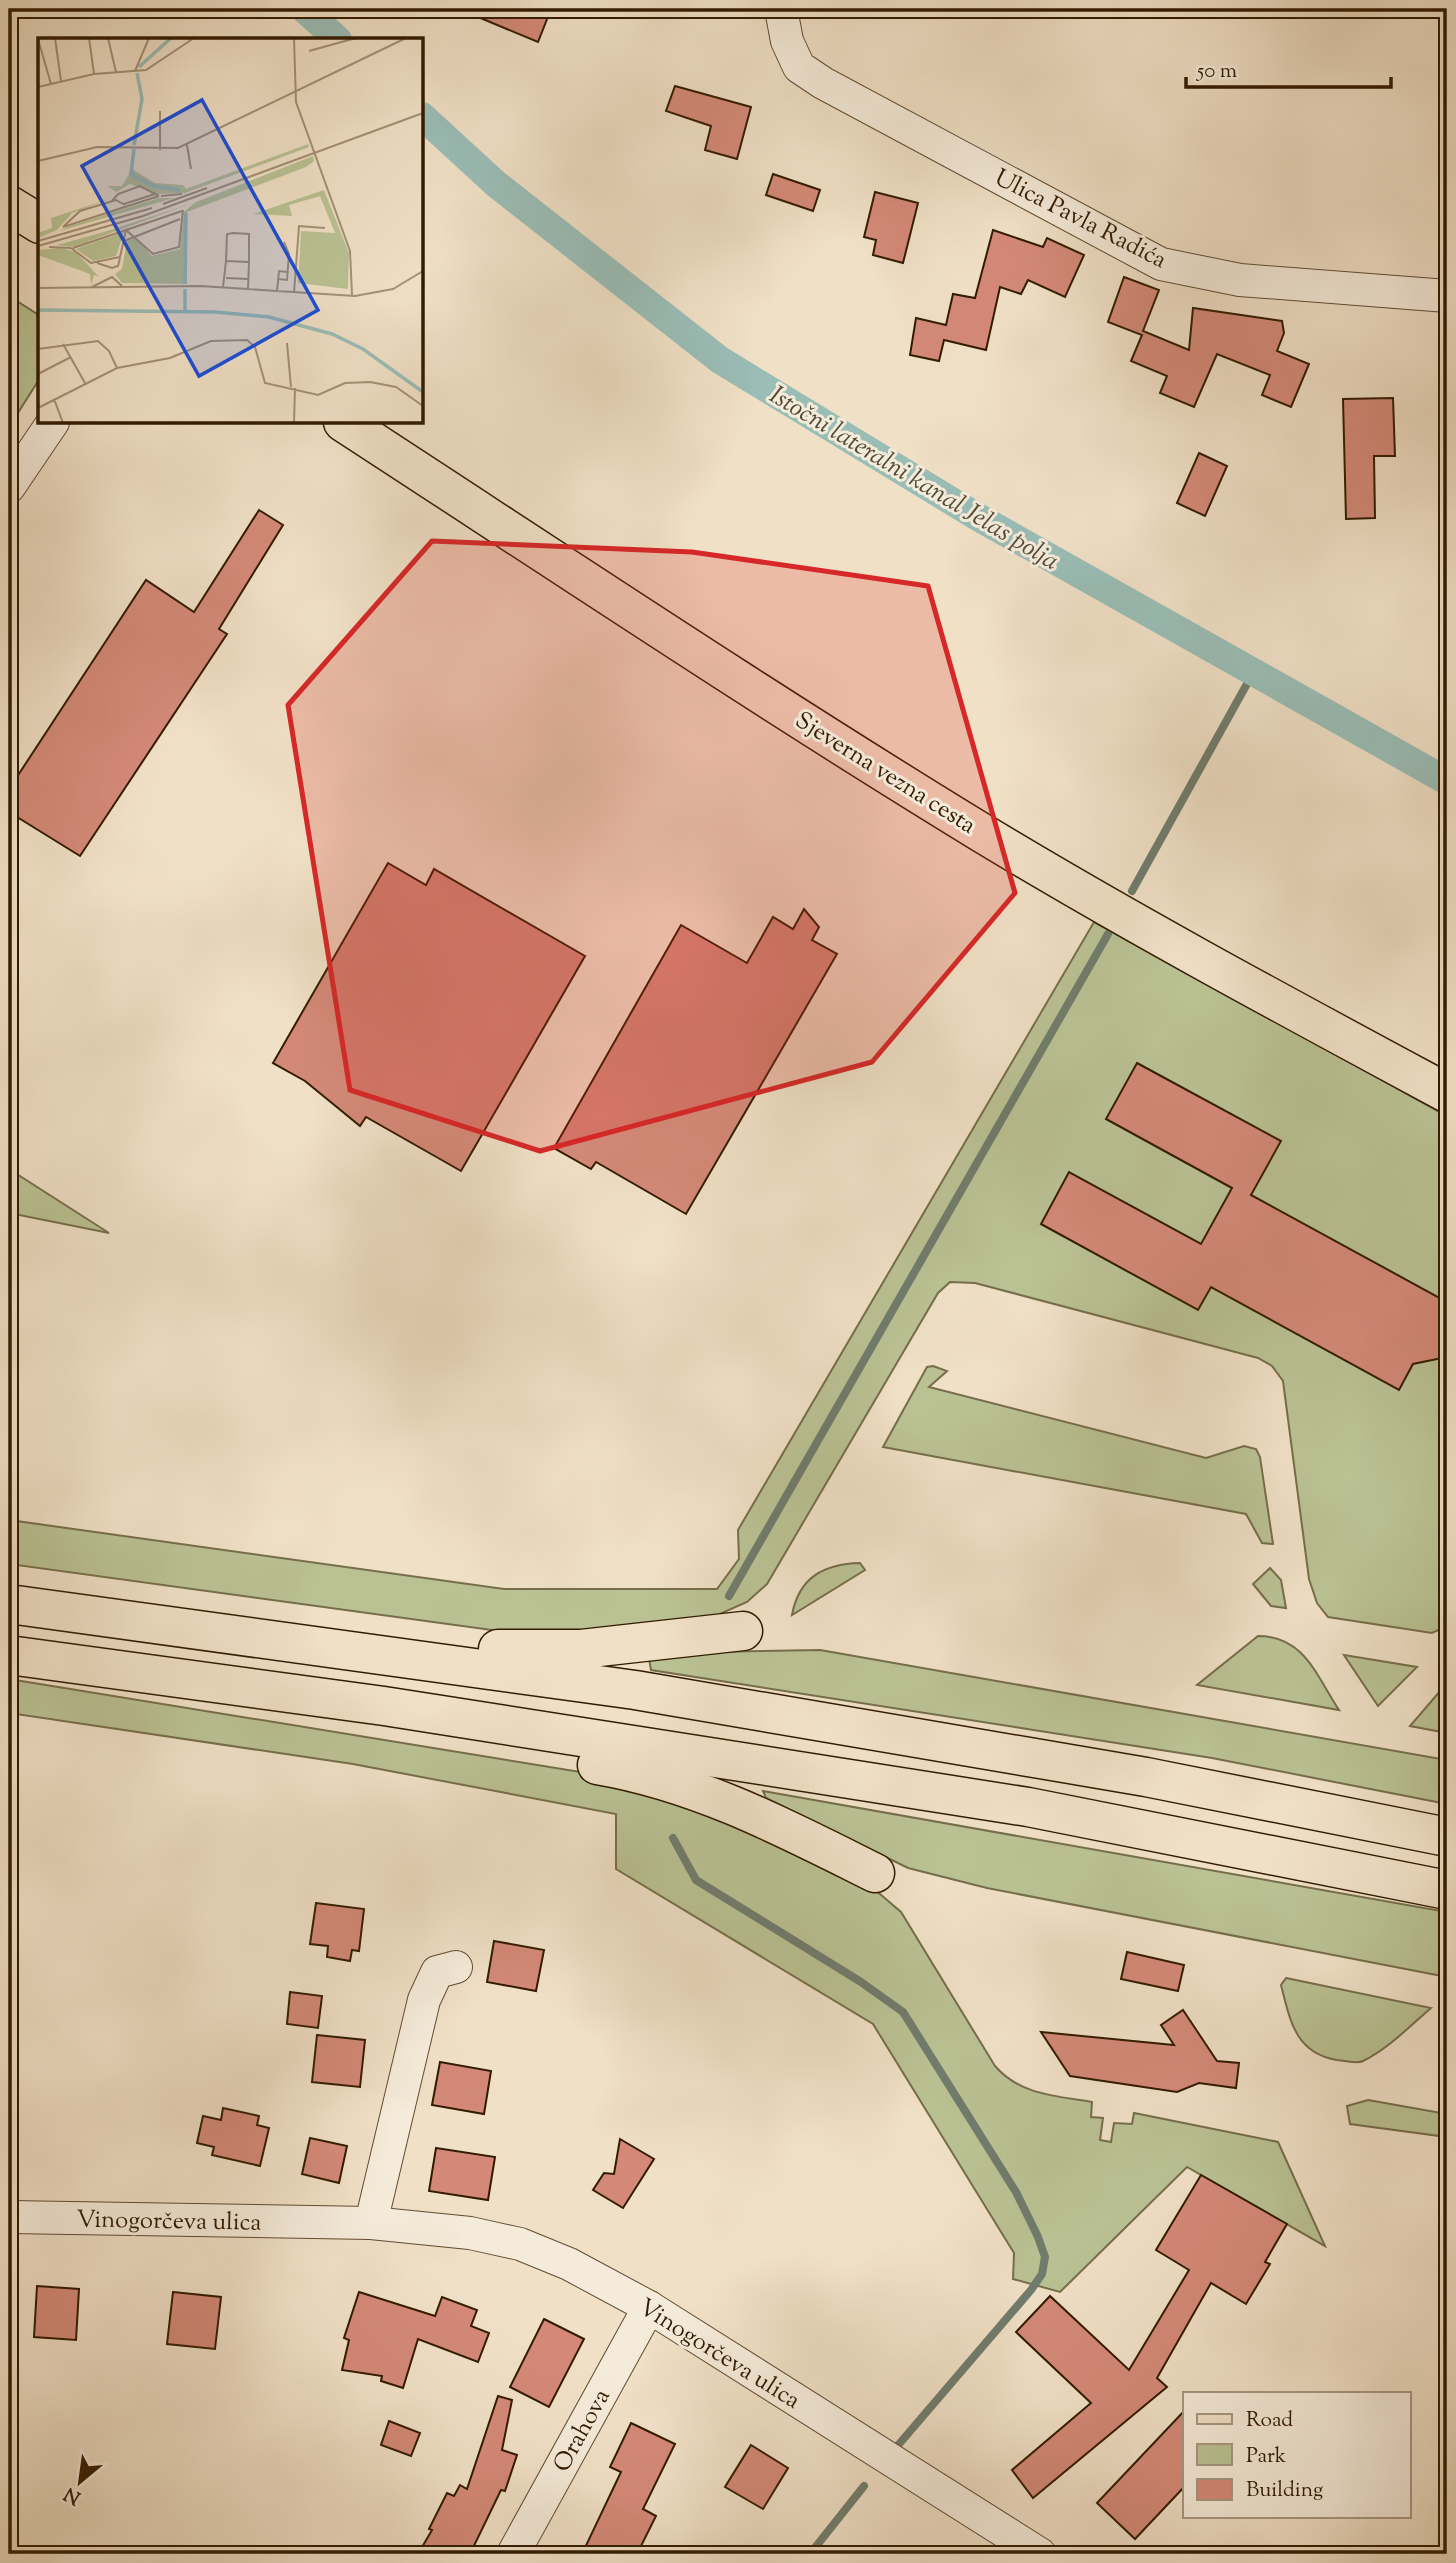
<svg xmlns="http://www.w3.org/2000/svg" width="1456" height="2563" font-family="'Sorts Mill Goudy',serif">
<rect width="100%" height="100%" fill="#f0e0c6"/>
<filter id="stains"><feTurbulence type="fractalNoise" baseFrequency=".00286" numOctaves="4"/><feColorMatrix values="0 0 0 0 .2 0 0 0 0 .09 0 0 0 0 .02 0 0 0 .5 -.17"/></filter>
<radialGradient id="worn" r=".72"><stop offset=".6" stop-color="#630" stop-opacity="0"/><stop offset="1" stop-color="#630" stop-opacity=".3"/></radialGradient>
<!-- green -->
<g fill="#bac294" stroke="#766e4a" stroke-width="2">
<path d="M 9,296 L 37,314 L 40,325 L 40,378 L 9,427 Z"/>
<path d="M 1094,922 L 1447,1116 L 1447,1626 L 1432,1633 L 1328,1617 L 1317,1603 L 1309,1579 L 1283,1381 L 1272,1366 L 1258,1358 L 975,1283 L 950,1282 L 938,1293 L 767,1584 L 747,1602 L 713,1617 L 586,1633 L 514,1633 L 9,1564 L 9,1520 L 504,1589 L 717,1589 L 739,1559 L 738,1530 Z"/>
<path d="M 9,1169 L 109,1233 L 9,1213 Z"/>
<path d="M 933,1366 L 947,1371 L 929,1387 L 1206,1458 L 1244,1446 L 1256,1449 L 1260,1457 L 1273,1544 L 1262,1543 L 1246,1514 L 883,1447 L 927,1367 Z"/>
<path d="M 860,1563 L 865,1570 L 792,1615 C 799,1577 824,1564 860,1563 Z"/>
<path d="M 1270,1568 L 1281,1580 L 1286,1608 L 1271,1606 L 1253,1584 Z"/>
<path d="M 1258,1636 C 1304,1636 1316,1675 1339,1710 L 1197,1685 Z"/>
<path d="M 820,1650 L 1447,1760 L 1447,1804 L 1212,1758 L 651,1670 L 648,1653 Z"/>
<path d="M 1344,1655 L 1417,1667 L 1378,1706 Z"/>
<path d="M 9,1679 L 636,1781 L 834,1867 L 880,1894 L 901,1912 L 995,2066 C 1020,2095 1056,2096 1092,2102 L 1091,2117 L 1103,2118 L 1100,2140 L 1111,2142 L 1114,2123 L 1132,2124 L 1134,2113 L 1278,2142 L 1325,2246 L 1187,2167 L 1060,2292 L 1013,2279 L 1014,2253 L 873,2024 L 616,1869 L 616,1814 L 353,1764 L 9,1713 Z"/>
<path d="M 1447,1683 L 1447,1733 L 1410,1726 Z"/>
<path d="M 763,1791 L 1447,1912 L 1447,1977 L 987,1888 L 908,1868 L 766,1798 Z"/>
<path d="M 1286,1978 L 1431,2008 C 1410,2026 1389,2048 1363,2061 C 1357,2064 1345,2061 1337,2060 C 1295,2053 1290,2020 1281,1985 Z"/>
<path d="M 1368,2100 L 1447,2114 L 1447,2137 L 1350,2124 L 1347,2106 Z"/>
</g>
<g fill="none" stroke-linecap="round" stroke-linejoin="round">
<!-- stream -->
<g stroke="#707c6d" stroke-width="8">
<path d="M 1132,891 L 1253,673"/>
<path d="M 729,1596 L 1108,934"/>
<path d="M 673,1838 L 696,1880 L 861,1982 L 903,2012 L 1016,2192 L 1038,2237 L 1045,2257 L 1042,2274 L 1031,2290 L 894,2450"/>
<path d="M 810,2554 L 864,2486"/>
</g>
<!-- canal -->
<g stroke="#9abdb6" stroke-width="28">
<path d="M 304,9 L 338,40"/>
<path d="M 422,116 L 496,184 L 720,360 L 976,516 L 1447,781"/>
</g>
</g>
<!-- building -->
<g fill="#d48978" stroke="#321b00" stroke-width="2">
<path d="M 459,9 L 551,9 L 538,42 Z"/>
<path d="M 675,86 L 751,107 L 737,159 L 705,150 L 711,126 L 666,111 Z"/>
<path d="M 773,174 L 820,190 L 813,211 L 766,195 Z"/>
<path d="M 875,192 L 918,203 L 903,263 L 873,255 L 876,240 L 864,237 Z"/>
<path d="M 993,230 L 1043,247 L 1047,238 L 1084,255 L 1065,297 L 1028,280 L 1021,294 L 1000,287 L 986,350 L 944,340 L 939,361 L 910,355 L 916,318 L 946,325 L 953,294 L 975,298 Z"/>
<path d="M 1124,277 L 1159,290 L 1143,331 L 1189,350 L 1193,308 L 1282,321 L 1284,333 L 1277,351 L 1309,364 L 1291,407 L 1262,395 L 1270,375 L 1217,354 L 1194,407 L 1160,393 L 1167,376 L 1131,361 L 1142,335 L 1108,322 Z"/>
<path d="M 1393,398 L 1395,456 L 1374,456 L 1375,518 L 1346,519 L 1343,399 Z"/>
<path d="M 1199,453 L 1227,466 L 1205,516 L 1177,503 Z"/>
<path d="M 259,510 L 283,525 L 219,629 L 227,634 L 80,856 L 9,812 L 9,789 L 146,580 L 194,612 Z"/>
<path d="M 388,863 L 426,885 L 434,869 L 585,956 L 461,1171 L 366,1117 L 360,1126 L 305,1081 L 273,1063 Z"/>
<path d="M 804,909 L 819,927 L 812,940 L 837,954 L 686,1214 L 596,1162 L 591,1169 L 554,1148 L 681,925 L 747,963 L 773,917 L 793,929 Z"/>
<path d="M 1137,1063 L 1281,1141 L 1251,1195 L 1447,1302 L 1447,1357 L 1413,1364 L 1399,1390 L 1211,1287 L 1198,1310 L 1041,1224 L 1069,1172 L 1201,1244 L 1232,1188 L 1106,1119 Z"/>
<path d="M 316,1903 L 364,1909 L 359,1951 L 352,1950 L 350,1961 L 327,1957 L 328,1946 L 310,1944 Z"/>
<path d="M 494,1941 L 544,1950 L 536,1991 L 487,1982 Z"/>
<path d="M 1127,1952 L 1184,1965 L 1178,1991 L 1121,1979 Z"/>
<path d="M 290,1992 L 322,1996 L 318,2028 L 287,2024 Z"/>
<path d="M 1183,2010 L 1217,2061 L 1239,2063 L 1236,2088 L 1199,2083 L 1177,2092 L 1070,2076 L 1041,2032 L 1174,2045 L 1161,2025 Z"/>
<path d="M 317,2035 L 365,2040 L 360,2087 L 312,2082 Z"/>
<path d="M 440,2062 L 491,2071 L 484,2114 L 432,2105 Z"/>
<path d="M 223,2108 L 259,2116 L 257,2125 L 269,2128 L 260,2166 L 212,2155 L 214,2147 L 197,2143 L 203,2116 L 221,2120 Z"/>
<path d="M 310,2138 L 347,2146 L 339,2183 L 302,2174 Z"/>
<path d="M 620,2139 L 654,2159 L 623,2208 L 593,2190 L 604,2173 L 614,2174 Z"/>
<path d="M 436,2148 L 495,2157 L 488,2200 L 429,2191 Z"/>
<path d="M 1201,2175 L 1287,2224 L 1265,2262 L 1270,2264 L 1246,2304 L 1211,2283 L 1157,2378 L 1167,2387 L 1033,2498 L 1012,2470 L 1091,2403 L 1016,2332 L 1050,2296 L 1129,2370 L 1189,2270 L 1156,2250 Z"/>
<path d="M 37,2286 L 79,2289 L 76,2340 L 34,2337 Z"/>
<path d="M 173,2292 L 221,2297 L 215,2349 L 167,2344 Z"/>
<path d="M 359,2292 L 435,2316 L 442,2297 L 477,2310 L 471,2326 L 489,2333 L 478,2362 L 418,2339 L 403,2388 L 381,2381 L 382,2376 L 342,2370 L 349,2340 L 344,2338 Z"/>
<path d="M 544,2319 L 584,2339 L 549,2407 L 510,2387 Z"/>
<path d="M 498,2396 L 512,2400 L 502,2450 L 517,2455 L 505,2491 L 501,2490 L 470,2554 L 418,2554 L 432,2530 L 429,2529 L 447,2493 L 454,2496 L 460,2485 L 467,2489 Z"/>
<path d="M 1185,2410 L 1185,2486 L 1135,2539 L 1097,2503 Z"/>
<path d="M 389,2421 L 420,2433 L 411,2456 L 381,2445 Z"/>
<path d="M 631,2423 L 675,2444 L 643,2509 L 656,2516 L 637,2554 L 582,2554 L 621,2472 L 610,2467 Z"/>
<path d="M 751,2445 L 788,2468 L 763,2509 L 725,2487 Z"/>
</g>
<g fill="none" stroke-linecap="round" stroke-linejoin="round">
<defs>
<g id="minor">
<path d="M 781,9 L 787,41 L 799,67 L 823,83 L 1161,264 L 1240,280 L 1447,296"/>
<path d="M 9,487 L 53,422"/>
<path d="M 9,2217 L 371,2223 L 470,2233 L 520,2244 L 569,2264 L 649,2307 L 1040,2554"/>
<path d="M 371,2223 L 424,2000 L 437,1972 L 456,1967"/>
<path d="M 513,2554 L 649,2307"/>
</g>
<g id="major">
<path d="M 9,205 L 40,224"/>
<path d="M 343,422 C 555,560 766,701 982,833 C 1134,925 1291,1009 1447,1093"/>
</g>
<g id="highway">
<path d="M 9,1604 L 635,1690 L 1146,1777 L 1447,1837"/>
<path d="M 498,1649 L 581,1649 L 743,1631"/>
<path d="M 9,1655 L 384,1706 L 1028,1807 L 1447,1890"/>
<path d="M 597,1765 C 698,1782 785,1828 875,1873"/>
</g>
</defs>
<!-- minor casing -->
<use href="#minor" stroke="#624c32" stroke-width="34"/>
<!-- major casing -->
<use href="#major" stroke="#321b00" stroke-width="41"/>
<!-- highway casing -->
<use href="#highway" stroke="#321b00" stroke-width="41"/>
<!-- minor -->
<use href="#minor" stroke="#f5ebda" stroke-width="32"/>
<!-- major -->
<use href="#major" stroke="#f0e0c6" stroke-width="38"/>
<!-- highway -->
<use href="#highway" stroke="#f0e0c6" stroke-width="38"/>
</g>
<!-- marked area -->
<path fill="#d62828" fill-opacity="0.2" stroke="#d62828" stroke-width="5" stroke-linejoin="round" d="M 432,541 L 692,552 L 928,586 L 1015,893 L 872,1062 L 540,1151 L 350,1090 L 288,705 Z"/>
<g text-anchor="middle" stroke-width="6" stroke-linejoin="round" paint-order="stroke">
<!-- street labels -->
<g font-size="24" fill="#321b00" stroke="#f5ebda">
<text transform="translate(1081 218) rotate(27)" y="8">Ulica Pavla Radića</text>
<text transform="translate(886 772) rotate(32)" y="8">Sjeverna vezna cesta</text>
<text transform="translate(169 2220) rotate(1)" y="8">Vinogorčeva ulica</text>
<text transform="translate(720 2353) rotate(32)" y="8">Vinogorčeva ulica</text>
<text transform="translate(581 2430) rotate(-61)" y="8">Orahova</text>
</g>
<!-- water labels -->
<g font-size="26" font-style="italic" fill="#514c37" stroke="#f5ebda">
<text transform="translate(915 477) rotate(31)" y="9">Istočni lateralni kanal Jelas polja</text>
</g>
</g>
<!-- overview -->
<g transform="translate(38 38)">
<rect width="385" height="385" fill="#f0e0c6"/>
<path d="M 270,106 L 271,109 L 147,155 L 119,156 L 92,146 L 78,154 L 70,148 L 84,148 L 94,131 L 117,145 L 145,147 L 148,151 ZM 275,118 L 276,123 L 268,129 L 149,174 L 149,246 L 84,245 L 77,236 L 84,231 L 89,203 L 98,200 L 114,218 L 142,211 L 146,174 L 158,164 ZM 286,152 L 311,215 L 310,251 L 260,245 L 263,193 L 297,195 L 282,158 L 251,167 L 254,178 L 215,176 ZM 74,160 L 34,175 L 19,192 L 0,200 L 0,195 L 14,190 L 13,180 ZM 121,160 L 136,160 L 21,193 L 32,188 ZM 152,166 L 35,209 L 19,207 L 66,194 ZM 86,194 L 78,218 L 55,223 L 38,211 ZM 22,210 L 38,214 L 61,239 L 56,237 L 53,247 L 52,236 L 0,217 L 0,212 Z" fill="#bac294"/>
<path fill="none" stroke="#9abdb6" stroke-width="3.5" d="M 101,29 L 133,0M 96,107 L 104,61 L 99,35M 96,111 L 93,136 L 115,148 L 142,152M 147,246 L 148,175M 147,251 L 147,274M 0,272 L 177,274 L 231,279 L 294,296 L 325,311 L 385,354"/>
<path fill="none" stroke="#a49177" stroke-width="2" d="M 17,0 L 23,43M 51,0 L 56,36M 70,0 L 78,34M 256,0 L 258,64 L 312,213 L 314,257M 0,1 L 13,46M 271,13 L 318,0M 97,33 L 111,0M 0,49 L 56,36 L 108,32 L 156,0M 122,73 L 122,112M 149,107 L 153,131M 0,123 L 59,109 L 140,110 L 368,0M 123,158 L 144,156M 74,163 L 80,156 L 102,148 L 121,158M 86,166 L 117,156M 125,166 L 169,150M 25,189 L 121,158M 25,189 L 42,173 L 78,162 L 87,167M 0,203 L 114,170M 86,203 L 142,181M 0,208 L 105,178 L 385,75M 11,209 L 33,210M 33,210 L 53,225 L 82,219 L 88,192 L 115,216 L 141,209 L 145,172M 35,210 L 144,173M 188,223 L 189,196 L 195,195 L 211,196 L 211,224M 59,225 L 74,230 L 80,228 L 82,220M 188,240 L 210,241M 241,241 L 249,242 L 251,216 L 246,204M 54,249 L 74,239 L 84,248M 185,249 L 188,223 L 211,224 L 210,251M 0,250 L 162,248 L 317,258 L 355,251 L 385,233M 239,253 L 241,233 L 249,234M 256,255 L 261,188 L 287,190M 249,305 L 253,349M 25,306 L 47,345M 0,311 L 60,303 L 71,313 L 79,330M 0,336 L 33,319M 16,361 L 25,385M 0,370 L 79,330 L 132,320 L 173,303 L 209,302 L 217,309 L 227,345 L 280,357 L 307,345 L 332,344 L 358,349 L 385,368M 256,385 L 257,350"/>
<path fill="#1d4ed8" fill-opacity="0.15" stroke="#1d4ed8" stroke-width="3.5" d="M 164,62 L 280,272 L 161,338 L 44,128 Z"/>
<rect width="385" height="385" fill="none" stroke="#321b00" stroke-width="3.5"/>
</g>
<!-- margin -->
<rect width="1456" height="2563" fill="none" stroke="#f0e0c6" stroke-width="35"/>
<rect x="10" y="10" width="1435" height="2542" fill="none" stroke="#321b00" stroke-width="3.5"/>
<rect x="18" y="18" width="1421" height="2528" fill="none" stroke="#321b00" stroke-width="2"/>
<!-- legend -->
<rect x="1183" y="2392" width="228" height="126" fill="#f5ebda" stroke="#a79883" stroke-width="2"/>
<rect x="1197" y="2414" width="35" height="10" fill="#f0e0c6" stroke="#a79883" stroke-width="2"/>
<text x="1246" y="2426" font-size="21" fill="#321b00">Road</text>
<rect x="1197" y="2444" width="35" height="21" fill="#bac294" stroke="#a79883" stroke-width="2"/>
<text x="1246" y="2462" font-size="21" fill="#321b00">Park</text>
<rect x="1197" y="2479" width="35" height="21" fill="#d48978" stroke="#a79883" stroke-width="2"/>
<text x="1246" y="2496" font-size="21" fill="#321b00">Building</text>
<!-- north arrow -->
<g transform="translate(80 2482) rotate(209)" stroke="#f5ebda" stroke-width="5" paint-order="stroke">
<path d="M0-5L12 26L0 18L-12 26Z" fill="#321b00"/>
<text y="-10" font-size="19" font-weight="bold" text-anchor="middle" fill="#321b00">N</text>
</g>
<!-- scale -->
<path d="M1186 77v10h205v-10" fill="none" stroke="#321b00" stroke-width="3.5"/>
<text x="1197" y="77" font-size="21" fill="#321b00" stroke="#f5ebda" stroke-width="5" paint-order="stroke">50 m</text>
<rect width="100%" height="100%" filter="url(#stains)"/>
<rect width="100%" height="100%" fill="url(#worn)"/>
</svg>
